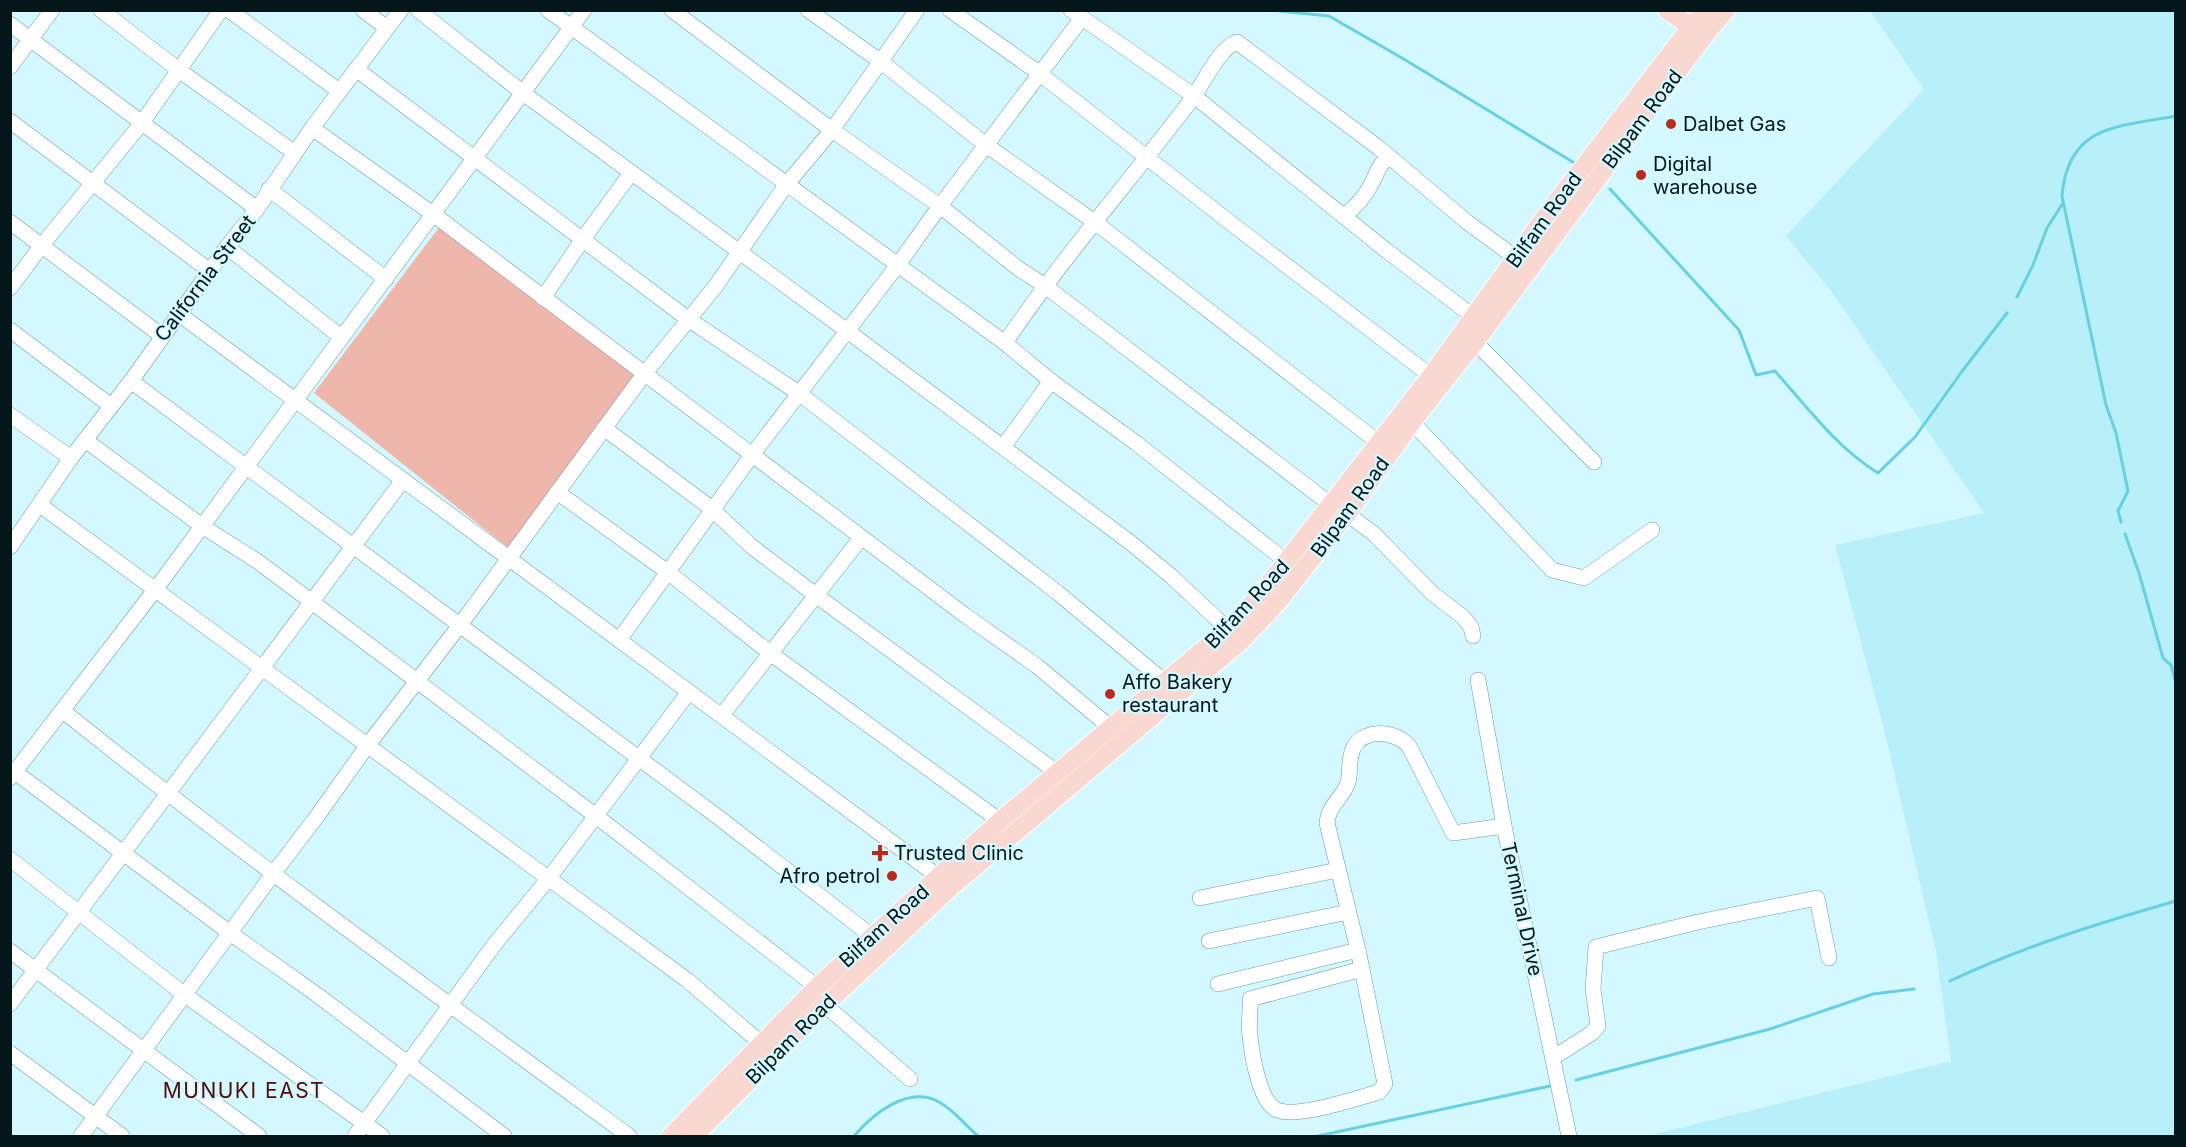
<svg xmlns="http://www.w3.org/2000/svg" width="2186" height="1147" font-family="Inter,sans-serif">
<rect width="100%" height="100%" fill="#d4f8ff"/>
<!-- built -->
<path fill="#b8f0fa" d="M 1870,11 L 2175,11 L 2175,1136 L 1647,1136 L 1951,1061 L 1936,952 L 1885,733 L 1835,545 L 1984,513 L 1831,291 L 1786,236 L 1924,89 Z"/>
<!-- green -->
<path fill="#efb7ac" d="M 440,226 L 641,379 L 512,551 L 314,393 Z"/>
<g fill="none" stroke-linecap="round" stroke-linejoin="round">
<!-- stream -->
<g stroke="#68d0e1" stroke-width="3">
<path d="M 1270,10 L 1329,16 L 1402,58 L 1576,164"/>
<path d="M 1610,189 L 1739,330 L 1756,375 L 1775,371 C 1807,407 1837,448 1878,473 L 1915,437 L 1963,370 L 2007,313"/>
<path d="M 2017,297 L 2033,265 L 2047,228 L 2063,203"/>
<path d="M 2121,522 L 2118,511 L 2128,491 L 2116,433 L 2106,405 L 2062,196 C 2068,124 2118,127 2176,116"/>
<path d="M 2125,534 L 2139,573 L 2163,658 L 2171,665 L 2176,683"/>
<path d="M 1950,981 C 2022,947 2099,923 2176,901"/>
<path d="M 1576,1080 L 1770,1029 L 1873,994 L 1914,989"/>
<path d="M 854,1136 C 873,1114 908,1085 939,1102 C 954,1110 965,1125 978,1136"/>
<path d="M 1318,1136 L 1550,1086"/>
</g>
<defs>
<g id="minor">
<path d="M 101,10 L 180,71 L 295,153"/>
<path d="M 229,10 L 339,91"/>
<path d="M 363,10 L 387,28"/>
<path d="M 418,10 L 523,93 L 846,330 L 1131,543 L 1171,576 L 1234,635"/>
<path d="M 548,10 L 1005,343 L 1051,381 L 1136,443 L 1287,562"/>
<path d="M 672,10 L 832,130 L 940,206 L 1019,269 L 1044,285 L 1330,504"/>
<path d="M 808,10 L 880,61 L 986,145 L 1096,223 L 1379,443"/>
<path d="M 950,10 L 1039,73 L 1232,224 L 1431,376"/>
<path d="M 1071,10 L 1194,96 L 1387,251 L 1474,317"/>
<path d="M 10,24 L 257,209"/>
<path d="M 10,67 L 52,10"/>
<path d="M 356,69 L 688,319 L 800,394 L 1058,593 L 1166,683"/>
<path d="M 10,121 L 210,271"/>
<path d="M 312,128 L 433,214 L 966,616 L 1037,666 L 1111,728"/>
<path d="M 269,189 L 386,279"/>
<path d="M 1344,216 C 1356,207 1366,195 1373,181 C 1378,170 1379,164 1390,157"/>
<path d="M 10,222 L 162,336"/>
<path d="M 227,247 L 341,337"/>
<path d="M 10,288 L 42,245 L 141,124 L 221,10"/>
<path d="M 543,298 L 583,239 L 631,173"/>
<path d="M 179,314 L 939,877"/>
<path d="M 10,330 L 111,406"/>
<path d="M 1475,342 L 1594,462"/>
<path d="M 1005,343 C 1062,258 1130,181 1192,99 C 1204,83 1218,49 1237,42 L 1379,148 L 1467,222 L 1516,258"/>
<path d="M 131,381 L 718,817 L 873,937"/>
<path d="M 10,415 L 71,458"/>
<path d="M 1412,422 L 1552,570 L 1584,578 L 1652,530"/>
<path d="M 604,428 L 712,509 L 751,546 L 817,596 L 1059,774"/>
<path d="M 85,440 L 202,526 L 257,561 L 312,602 L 596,816 L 817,987"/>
<path d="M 1003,447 L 1051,381"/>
<path d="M 557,492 L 669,573 L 770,653 L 1000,821"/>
<path d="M 40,505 L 687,980 L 770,1051"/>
<path d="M 1347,514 L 1373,533 L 1433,594 L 1463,617 L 1471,627 L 1473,636"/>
<path d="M 10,547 L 71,458 L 131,381 L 227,247 L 257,209 L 312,128 L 401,10"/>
<path d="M 619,640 L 752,455 L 897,266 L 940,206 L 1082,18"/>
<path d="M 1478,680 L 1504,826 L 1569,1136"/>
<path d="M 63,711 C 247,858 439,997 629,1136"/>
<path d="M 722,715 L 861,538"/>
<path d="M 15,772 L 230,933 L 316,994 L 504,1136"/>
<path d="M 10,778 L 155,590 L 584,10"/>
<path d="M 10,859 L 185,995 L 382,1136"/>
<path d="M 1200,898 L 1338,870"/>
<path d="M 1209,941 L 1348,912"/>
<path d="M 10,951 L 259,1136"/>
<path d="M 1362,969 L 1250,999 C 1251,1011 1248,1023 1250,1036 C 1252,1055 1259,1099 1275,1109 C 1294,1120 1357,1098 1379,1092 L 1385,1084 L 1362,969 L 1358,950 L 1327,823 C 1329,803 1343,799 1348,782 C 1351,771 1348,760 1353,749 C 1362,728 1395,730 1409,746 L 1453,833 L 1504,826"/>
<path d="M 1218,984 L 1358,950"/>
<path d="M 10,1004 L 403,480"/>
<path d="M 825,1005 L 910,1079"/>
<path d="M 10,1053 L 122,1136"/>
<path d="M 1554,1057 L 1592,1033 L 1598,1026 L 1593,989 L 1596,947 L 1698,922 L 1817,898 L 1829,958"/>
<path d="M 81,1136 L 273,874 L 318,815 L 367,746 L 460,625 L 645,373 L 715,287 L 786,185 L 832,130 L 917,10"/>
<path d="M 355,1136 L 494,945 L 549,878 L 689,692"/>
</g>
<g id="major">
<path d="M 1667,10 L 1700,33"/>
<path d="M 671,1136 L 817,987 L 1000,821 L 1228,629 L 1264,590 L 1431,376 L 1547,214 L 1704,10"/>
<path d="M 694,1136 L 825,1005 L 951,887 L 1241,641 L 1277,603 L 1347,514 L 1412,422 L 1475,342 L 1705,35 L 1726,10"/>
</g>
</defs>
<!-- minor casing -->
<use href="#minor" stroke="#6d99a1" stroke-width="16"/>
<!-- major casing -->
<use href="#major" stroke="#fff" stroke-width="20"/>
<!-- minor -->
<use href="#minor" stroke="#fff" stroke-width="15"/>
<!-- major -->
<use href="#major" stroke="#f9d8d2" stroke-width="18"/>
</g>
<!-- markers -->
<g fill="#b92c1b" stroke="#d4f8ff" stroke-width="2">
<circle cx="1671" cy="124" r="6"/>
<circle cx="1641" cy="175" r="6"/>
<circle cx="1110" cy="694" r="6"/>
<path d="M877 844h6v6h6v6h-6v6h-6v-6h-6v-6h6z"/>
<circle cx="892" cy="876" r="6"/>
</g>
<g text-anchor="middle" stroke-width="4.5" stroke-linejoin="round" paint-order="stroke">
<!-- street labels -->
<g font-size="20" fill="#05171a" stroke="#d4f8ff">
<text transform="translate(1642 119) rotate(-53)" y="7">Bilpam Road</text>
<text transform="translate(1544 220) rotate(-54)" y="7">Bilfam Road</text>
<text transform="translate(205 278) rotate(-53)" y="7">California Street</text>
<text transform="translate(1350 507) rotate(-54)" y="7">Bilpam Road</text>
<text transform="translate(1247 604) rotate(-47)" y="7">Bilfam Road</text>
<text transform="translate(1522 909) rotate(78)" y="7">Terminal Drive</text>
<text transform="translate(884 926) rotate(-42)" y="7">Bilfam Road</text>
<text transform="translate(791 1039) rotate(-45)" y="7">Bilpam Road</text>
</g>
<!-- poi labels -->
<g font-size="20" fill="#05171a" stroke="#d4f8ff" text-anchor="start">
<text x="1683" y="131">Dalbet Gas</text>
<text x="1653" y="171">Digital<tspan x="1653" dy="23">warehouse</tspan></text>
<text x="1122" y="689">Affo Bakery<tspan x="1122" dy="23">restaurant</tspan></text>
<text x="894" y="860">Trusted Clinic</text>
<text x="880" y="883" text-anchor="end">Afro petrol</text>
</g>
<!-- neighbourhood labels -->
<g font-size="21" letter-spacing="1.5" fill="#500c05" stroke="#d4f8ff">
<text x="244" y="1098">MUNUKI EAST</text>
</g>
</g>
<!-- border -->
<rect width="2186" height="1147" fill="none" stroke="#05171a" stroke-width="24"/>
</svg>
